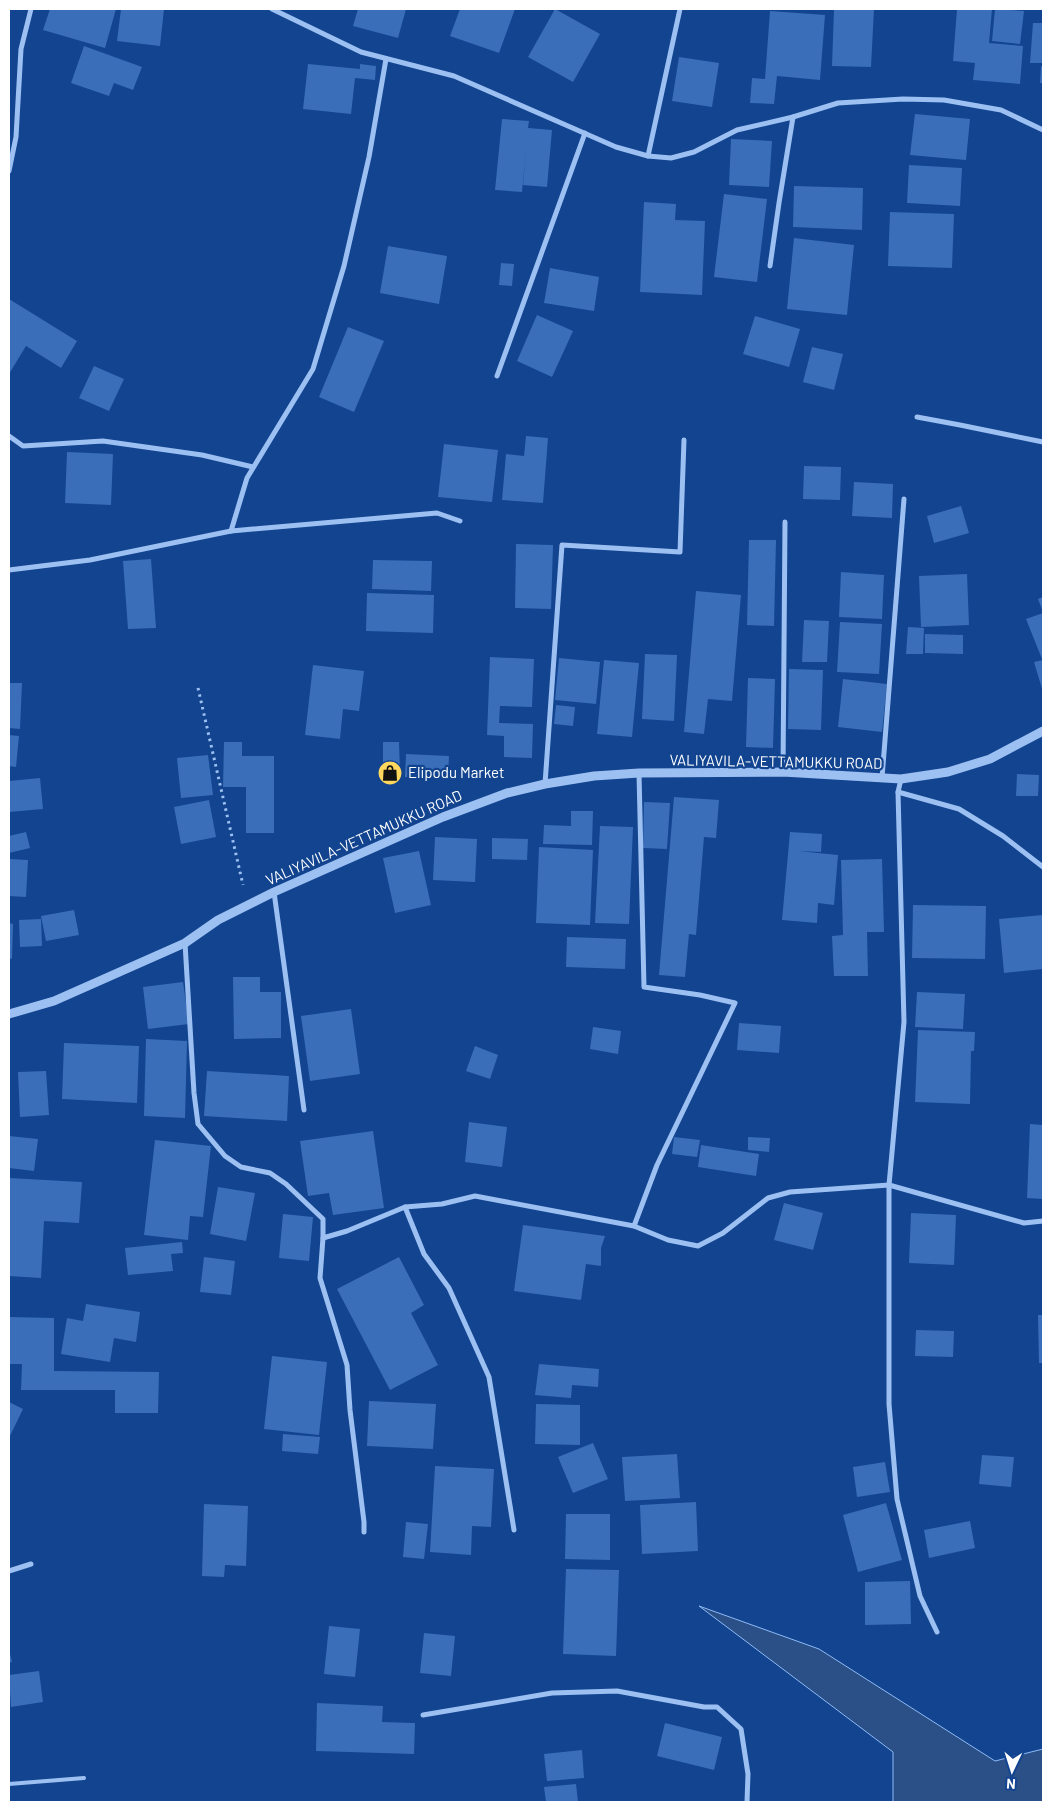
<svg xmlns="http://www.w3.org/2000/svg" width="1052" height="1811" font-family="Barlow,sans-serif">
<rect width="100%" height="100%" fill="#124490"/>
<!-- water -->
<path fill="#2b5088" stroke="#8ebaf5" d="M 699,1606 L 819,1649 L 995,1761 L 1043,1749 L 1043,1802 L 893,1802 L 893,1752 Z"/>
<!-- building -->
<g fill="#3a6eb9">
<path d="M 50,9 L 116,9 L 105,48 L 43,30 Z"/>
<path d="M 121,9 L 164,9 L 160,46 L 117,41 Z"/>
<path d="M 358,9 L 406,9 L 398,38 L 353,26 Z"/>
<path d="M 460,9 L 515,9 L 499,53 L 450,36 Z"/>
<path d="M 555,9 L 600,34 L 573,82 L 528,57 Z"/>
<path d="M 834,9 L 874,9 L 871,67 L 832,66 Z"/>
<path d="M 957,9 L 992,9 L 989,43 L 1023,46 L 1020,84 L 973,80 L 975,63 L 953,61 Z"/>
<path d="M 995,9 L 1024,11 L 1020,44 L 992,41 Z"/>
<path d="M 770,11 L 825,15 L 820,80 L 777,76 L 774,104 L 750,103 L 752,78 L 765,79 Z"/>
<path d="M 1033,23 L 1043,23 L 1043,63 L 1030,63 Z"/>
<path d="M 84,46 L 142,67 L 133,90 L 114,83 L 109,96 L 71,83 Z"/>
<path d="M 679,57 L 719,63 L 712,107 L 672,101 Z"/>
<path d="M 308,64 L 360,69 L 360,64 L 376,66 L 375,80 L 355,78 L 351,114 L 303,109 Z"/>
<path d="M 1041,66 L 1043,67 L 1043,83 L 1040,83 Z"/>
<path d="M 915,114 L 970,119 L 966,160 L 910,155 Z"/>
<path d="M 502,119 L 529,121 L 528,128 L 552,130 L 547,187 L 523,185 L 526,151 L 522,192 L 495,190 Z"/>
<path d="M 731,139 L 772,141 L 769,187 L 729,185 Z"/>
<path d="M 909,165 L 962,168 L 960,206 L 907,203 Z"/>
<path d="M 794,186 L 863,188 L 862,230 L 793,227 Z"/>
<path d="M 724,194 L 767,199 L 757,282 L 714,277 Z"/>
<path d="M 644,202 L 676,204 L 675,220 L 705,221 L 702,295 L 640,292 Z"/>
<path d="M 890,212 L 954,214 L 952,268 L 888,266 Z"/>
<path d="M 794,238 L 854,245 L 847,315 L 787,309 Z"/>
<path d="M 388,246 L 447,256 L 439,304 L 380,293 Z"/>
<path d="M 501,263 L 514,264 L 512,286 L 499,285 Z"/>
<path d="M 550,268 L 599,277 L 594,311 L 544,303 Z"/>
<path d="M 9,299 L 77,341 L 61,368 L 26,346 L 9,374 Z"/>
<path d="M 537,315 L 573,331 L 552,377 L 517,361 Z"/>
<path d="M 755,316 L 800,329 L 789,367 L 743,354 Z"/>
<path d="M 348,327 L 384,341 L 354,412 L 319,397 Z"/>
<path d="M 812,347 L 843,354 L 834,390 L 803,382 Z"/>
<path d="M 94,366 L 124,379 L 109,411 L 79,398 Z"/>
<path d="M 526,436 L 548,438 L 543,503 L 502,500 L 506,454 L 524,456 Z"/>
<path d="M 444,444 L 498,450 L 492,502 L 438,497 Z"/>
<path d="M 67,452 L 113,454 L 111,505 L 65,503 Z"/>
<path d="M 804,466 L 841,467 L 840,500 L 803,499 Z"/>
<path d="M 854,482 L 893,484 L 892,518 L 852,516 Z"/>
<path d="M 961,506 L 969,533 L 934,543 L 927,516 Z"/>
<path d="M 749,540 L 776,540 L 774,626 L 747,625 Z"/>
<path d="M 516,544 L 553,545 L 551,609 L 515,608 Z"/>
<path d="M 151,559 L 156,628 L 128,629 L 123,561 Z"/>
<path d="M 373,560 L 432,561 L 431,591 L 372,589 Z"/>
<path d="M 841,572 L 884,575 L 882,619 L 839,617 Z"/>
<path d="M 967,574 L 969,625 L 921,627 L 919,576 Z"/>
<path d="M 696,591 L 741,595 L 732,701 L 708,699 L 704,734 L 684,732 Z"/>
<path d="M 367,593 L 434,595 L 433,633 L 366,631 Z"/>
<path d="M 1043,597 L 1043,612 L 1038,599 Z"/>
<path d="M 1043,613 L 1043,659 L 1042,659 L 1026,619 Z"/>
<path d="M 804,620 L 829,621 L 827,662 L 802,662 Z"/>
<path d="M 840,622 L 882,624 L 879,674 L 837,672 Z"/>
<path d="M 908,627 L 924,628 L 923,654 L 906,654 Z"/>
<path d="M 925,634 L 963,635 L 963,654 L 925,653 Z"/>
<path d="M 645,654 L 677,655 L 674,721 L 642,719 Z"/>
<path d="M 490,657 L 534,659 L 532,707 L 500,706 L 499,723 L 533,724 L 532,758 L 504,757 L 504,736 L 487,735 Z"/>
<path d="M 559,658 L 600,662 L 596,704 L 555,700 Z"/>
<path d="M 604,660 L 639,663 L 632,737 L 597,734 Z"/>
<path d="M 1043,660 L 1043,692 L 1034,662 Z"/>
<path d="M 313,665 L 364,671 L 359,711 L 343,709 L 340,739 L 305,735 Z"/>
<path d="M 789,669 L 823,670 L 821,730 L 788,729 Z"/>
<path d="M 748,678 L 775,679 L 773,748 L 746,747 Z"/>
<path d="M 843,679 L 887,684 L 882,732 L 838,727 Z"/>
<path d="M 9,683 L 22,683 L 20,729 L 9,728 Z"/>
<path d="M 556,705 L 575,707 L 573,726 L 554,724 Z"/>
<path d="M 9,735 L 19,736 L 16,767 L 9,766 Z"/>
<path d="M 224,742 L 242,742 L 242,756 L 274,756 L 274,833 L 246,833 L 246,787 L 223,787 Z"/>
<path d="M 383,742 L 399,742 L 400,774 L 383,774 Z"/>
<path d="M 406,754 L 449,756 L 448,778 L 405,777 Z"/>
<path d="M 208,755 L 213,795 L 181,798 L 177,758 Z"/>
<path d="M 1017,774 L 1039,775 L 1038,796 L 1016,796 Z"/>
<path d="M 40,778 L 43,809 L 9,812 L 9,781 Z"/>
<path d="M 674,797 L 719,800 L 716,838 L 704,837 L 696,935 L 689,934 L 685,977 L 659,975 Z"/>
<path d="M 209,800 L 216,837 L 181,844 L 174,807 Z"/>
<path d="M 644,802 L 670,803 L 667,849 L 643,848 Z"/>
<path d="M 571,811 L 593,811 L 592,845 L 543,844 L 544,825 L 571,826 Z"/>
<path d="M 600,826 L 633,827 L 629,924 L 595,923 Z"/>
<path d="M 26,832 L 30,848 L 9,853 L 9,836 Z"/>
<path d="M 790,832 L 822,834 L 821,852 L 798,851 L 838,855 L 834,905 L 818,903 L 817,923 L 782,920 Z"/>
<path d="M 435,837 L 477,839 L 475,882 L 433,880 Z"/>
<path d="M 492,838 L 528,839 L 527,860 L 492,859 Z"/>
<path d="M 539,847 L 593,850 L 590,925 L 536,923 Z"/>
<path d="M 419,851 L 431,905 L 395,913 L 383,858 Z"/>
<path d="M 9,859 L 28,860 L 26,897 L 9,896 Z"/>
<path d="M 882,859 L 884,932 L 867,932 L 868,976 L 834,976 L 832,936 L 843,935 L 841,860 Z"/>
<path d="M 913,905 L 986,906 L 985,959 L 912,958 Z"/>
<path d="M 74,910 L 79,935 L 46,941 L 41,916 Z"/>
<path d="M 1043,915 L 1043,969 L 1004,973 L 999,919 Z"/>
<path d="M 41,919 L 42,946 L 20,947 L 19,920 Z"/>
<path d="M 9,923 L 13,924 L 12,959 L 9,958 Z"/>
<path d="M 567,937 L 626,939 L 625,969 L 566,967 Z"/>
<path d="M 233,977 L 260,977 L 260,992 L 281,992 L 281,1038 L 234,1039 Z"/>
<path d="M 183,982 L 189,1024 L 148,1029 L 143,987 Z"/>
<path d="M 917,992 L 965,994 L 963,1029 L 915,1027 Z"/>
<path d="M 351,1009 L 360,1074 L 310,1081 L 301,1016 Z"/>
<path d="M 739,1023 L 781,1026 L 779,1053 L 737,1050 Z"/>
<path d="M 593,1027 L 621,1031 L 618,1054 L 590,1049 Z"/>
<path d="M 918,1030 L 975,1032 L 974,1051 L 971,1051 L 970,1104 L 915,1102 Z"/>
<path d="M 146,1039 L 187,1041 L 185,1118 L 144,1116 Z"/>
<path d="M 64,1043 L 139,1046 L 137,1103 L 62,1099 Z"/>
<path d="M 475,1046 L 498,1055 L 490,1079 L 466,1071 Z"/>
<path d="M 46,1071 L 49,1115 L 20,1117 L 18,1072 Z"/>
<path d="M 207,1071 L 289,1076 L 287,1121 L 204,1116 Z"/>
<path d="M 469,1122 L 507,1127 L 502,1167 L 465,1162 Z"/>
<path d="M 1030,1124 L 1043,1125 L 1043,1199 L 1027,1198 Z"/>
<path d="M 373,1131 L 384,1208 L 333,1215 L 329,1193 L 308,1196 L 300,1141 Z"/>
<path d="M 9,1136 L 38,1139 L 34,1171 L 9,1168 Z"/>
<path d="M 674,1137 L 700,1140 L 697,1157 L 672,1154 Z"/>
<path d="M 748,1137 L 770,1138 L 769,1152 L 748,1150 Z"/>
<path d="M 155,1140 L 211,1146 L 203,1217 L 190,1216 L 188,1240 L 144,1235 Z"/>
<path d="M 701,1145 L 759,1154 L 756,1176 L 698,1167 Z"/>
<path d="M 9,1178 L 82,1182 L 79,1223 L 44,1221 L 41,1278 L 9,1276 Z"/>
<path d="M 218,1187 L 255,1193 L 246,1241 L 210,1234 Z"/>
<path d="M 784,1203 L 823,1213 L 813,1250 L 774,1240 Z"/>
<path d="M 911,1213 L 956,1215 L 954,1265 L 909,1263 Z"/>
<path d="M 283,1214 L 313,1217 L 309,1261 L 279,1258 Z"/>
<path d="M 523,1225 L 605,1236 L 601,1248 L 601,1266 L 586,1264 L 581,1300 L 514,1291 Z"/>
<path d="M 182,1242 L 183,1253 L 171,1254 L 173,1271 L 128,1275 L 125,1248 Z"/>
<path d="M 204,1257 L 235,1261 L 231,1295 L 200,1292 Z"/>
<path d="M 399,1257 L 424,1305 L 411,1313 L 438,1365 L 390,1390 L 337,1289 Z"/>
<path d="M 86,1304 L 140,1312 L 136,1342 L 114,1338 L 110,1362 L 61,1354 L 67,1318 L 83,1321 Z"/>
<path d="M 1038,1315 L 1043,1315 L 1043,1363 L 1039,1363 Z"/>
<path d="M 9,1317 L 54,1318 L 54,1371 L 159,1372 L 158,1413 L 115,1413 L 115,1390 L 21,1390 L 22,1364 L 9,1364 Z"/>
<path d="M 916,1330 L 954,1331 L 953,1357 L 915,1356 Z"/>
<path d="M 272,1356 L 327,1362 L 319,1435 L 264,1429 Z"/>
<path d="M 539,1364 L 599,1369 L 598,1387 L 572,1385 L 571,1398 L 535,1395 Z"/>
<path d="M 369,1401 L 436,1404 L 433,1449 L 367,1446 Z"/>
<path d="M 9,1402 L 23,1409 L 9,1438 Z"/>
<path d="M 536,1404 L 580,1405 L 580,1445 L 535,1444 Z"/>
<path d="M 283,1434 L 320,1437 L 318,1454 L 282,1451 Z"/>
<path d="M 593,1443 L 608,1479 L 573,1493 L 558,1457 Z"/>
<path d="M 677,1454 L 680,1498 L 625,1501 L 622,1457 Z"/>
<path d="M 982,1455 L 1014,1457 L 1011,1487 L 979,1484 Z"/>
<path d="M 885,1462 L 890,1492 L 857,1497 L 853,1467 Z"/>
<path d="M 435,1466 L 494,1469 L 491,1527 L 472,1526 L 471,1555 L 430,1552 Z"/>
<path d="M 696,1502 L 698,1551 L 642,1554 L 640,1505 Z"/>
<path d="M 886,1503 L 902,1560 L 858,1572 L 843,1515 Z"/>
<path d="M 204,1504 L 248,1506 L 246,1566 L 225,1565 L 224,1577 L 202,1576 Z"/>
<path d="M 566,1514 L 610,1514 L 610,1560 L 565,1559 Z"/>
<path d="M 970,1521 L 975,1548 L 929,1558 L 924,1530 Z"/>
<path d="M 406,1522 L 428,1524 L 424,1559 L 403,1557 Z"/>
<path d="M 566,1569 L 619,1570 L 616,1656 L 563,1654 Z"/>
<path d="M 910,1581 L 911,1624 L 865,1625 L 865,1582 Z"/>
<path d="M 329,1626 L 360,1629 L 355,1677 L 324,1674 Z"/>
<path d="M 424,1633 L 455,1636 L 451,1676 L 420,1673 Z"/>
<path d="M 9,1650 L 12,1662 L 9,1663 Z"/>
<path d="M 39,1671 L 43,1702 L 11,1707 L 9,1675 Z"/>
<path d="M 317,1703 L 383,1706 L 382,1722 L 415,1723 L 414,1754 L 316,1751 Z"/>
<path d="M 665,1723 L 722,1737 L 714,1770 L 657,1756 Z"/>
<path d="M 582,1750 L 584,1778 L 547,1781 L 544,1754 Z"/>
<path d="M 576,1784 L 578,1802 L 546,1802 L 544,1787 Z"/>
</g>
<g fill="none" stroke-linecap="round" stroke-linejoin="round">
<!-- path -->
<path stroke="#9dc0f2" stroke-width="3" stroke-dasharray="2.5 4" stroke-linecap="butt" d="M 198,688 L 243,885"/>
<!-- service -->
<path stroke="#9dc0f2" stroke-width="4" d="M 9,1784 L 84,1778"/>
<!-- minor -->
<g stroke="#9dc0f2" stroke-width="5">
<path d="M 272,9 L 361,52 L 454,76 L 616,147 L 648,156 L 671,158 L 694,152 L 737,130 L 793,117 L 838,103 L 903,99 L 944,100 L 1001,110 L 1043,130"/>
<path d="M 648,156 L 680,9"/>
<path d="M 9,171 L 16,137 L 21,49 L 31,9"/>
<path d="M 770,266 L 779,203 L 793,117"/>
<path d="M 497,376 L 585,133"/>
<path d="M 917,417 L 960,425 L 1043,442"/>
<path d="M 9,436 L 23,446 L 103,441 L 202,455 L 253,467"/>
<path d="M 231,531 L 247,478 L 313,369 L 344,266 L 369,157 L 386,59"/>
<path d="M 9,570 L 90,560 L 231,531 L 437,513 L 460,521"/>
<path d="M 783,772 L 785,522"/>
<path d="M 882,778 L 904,499"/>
<path d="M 901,779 L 898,792 L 959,809 L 1003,836 L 1043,867"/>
<path d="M 545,784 L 562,545 L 680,552 L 684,440"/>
<path d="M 898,792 L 904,1022 L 889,1185 L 889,1404 L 897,1499 L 920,1596 L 937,1632"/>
<path d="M 274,892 L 304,1110"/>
<path d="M 185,943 L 194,1093 L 198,1124 L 225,1156 L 241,1167 L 270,1173 L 286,1184 L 323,1219 L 323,1238 L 347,1231 L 405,1207 L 424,1254 L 449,1288 L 489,1377 L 514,1530"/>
<path d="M 405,1207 L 442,1204 L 475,1196 L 634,1226 L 668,1240 L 698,1246 L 723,1233 L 768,1198 L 790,1192 L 889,1185 L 1024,1223 L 1043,1221"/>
<path d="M 634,1226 L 657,1165 L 735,1003 L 700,995 L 644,987 L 639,773"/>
<path d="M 323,1238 L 320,1278 L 347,1365 L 350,1410 L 364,1522 L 364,1532"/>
<path d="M 9,1571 L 31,1564"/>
<path d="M 423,1715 L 552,1693 L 617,1691 L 704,1707 L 717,1707 L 741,1729 L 748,1774 L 747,1802"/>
</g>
<!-- tertiary -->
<path stroke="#9dc0f2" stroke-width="9" d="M 9,1014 L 54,1001 L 185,943 L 218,920 L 274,892 L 443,817 L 507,793 L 545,784 L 594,776 L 639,773 L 783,772 L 901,779 L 948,772 L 990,759 L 1043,731"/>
</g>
<!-- icons -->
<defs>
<symbol id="shop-disc" viewBox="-11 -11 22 22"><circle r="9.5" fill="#ffd75e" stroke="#124490"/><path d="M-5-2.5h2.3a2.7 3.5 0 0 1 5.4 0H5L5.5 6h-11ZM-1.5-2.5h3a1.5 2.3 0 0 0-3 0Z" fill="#111"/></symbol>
</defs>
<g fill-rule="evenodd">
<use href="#shop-disc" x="376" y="759" width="28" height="28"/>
</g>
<g text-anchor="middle" stroke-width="4.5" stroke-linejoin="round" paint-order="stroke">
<!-- street labels -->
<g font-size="15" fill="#fff" stroke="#124490">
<text transform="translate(776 762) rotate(1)" y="5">VALIYAVILA-VETTAMUKKU ROAD</text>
<text transform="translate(364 838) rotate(-24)" y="5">VALIYAVILA-VETTAMUKKU ROAD</text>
</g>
<!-- poi labels -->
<g font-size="15" fill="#fff" stroke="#124490" text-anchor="start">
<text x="408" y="778">Elipodu Market</text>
</g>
</g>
<!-- border -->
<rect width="1052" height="1811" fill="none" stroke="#ffffff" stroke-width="20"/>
<!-- north arrow -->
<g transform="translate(1012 1771) rotate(184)" stroke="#124490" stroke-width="4" paint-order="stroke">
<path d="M0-4L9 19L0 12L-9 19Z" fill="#ffffff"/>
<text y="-8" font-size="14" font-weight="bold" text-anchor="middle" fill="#ffffff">N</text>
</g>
</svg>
